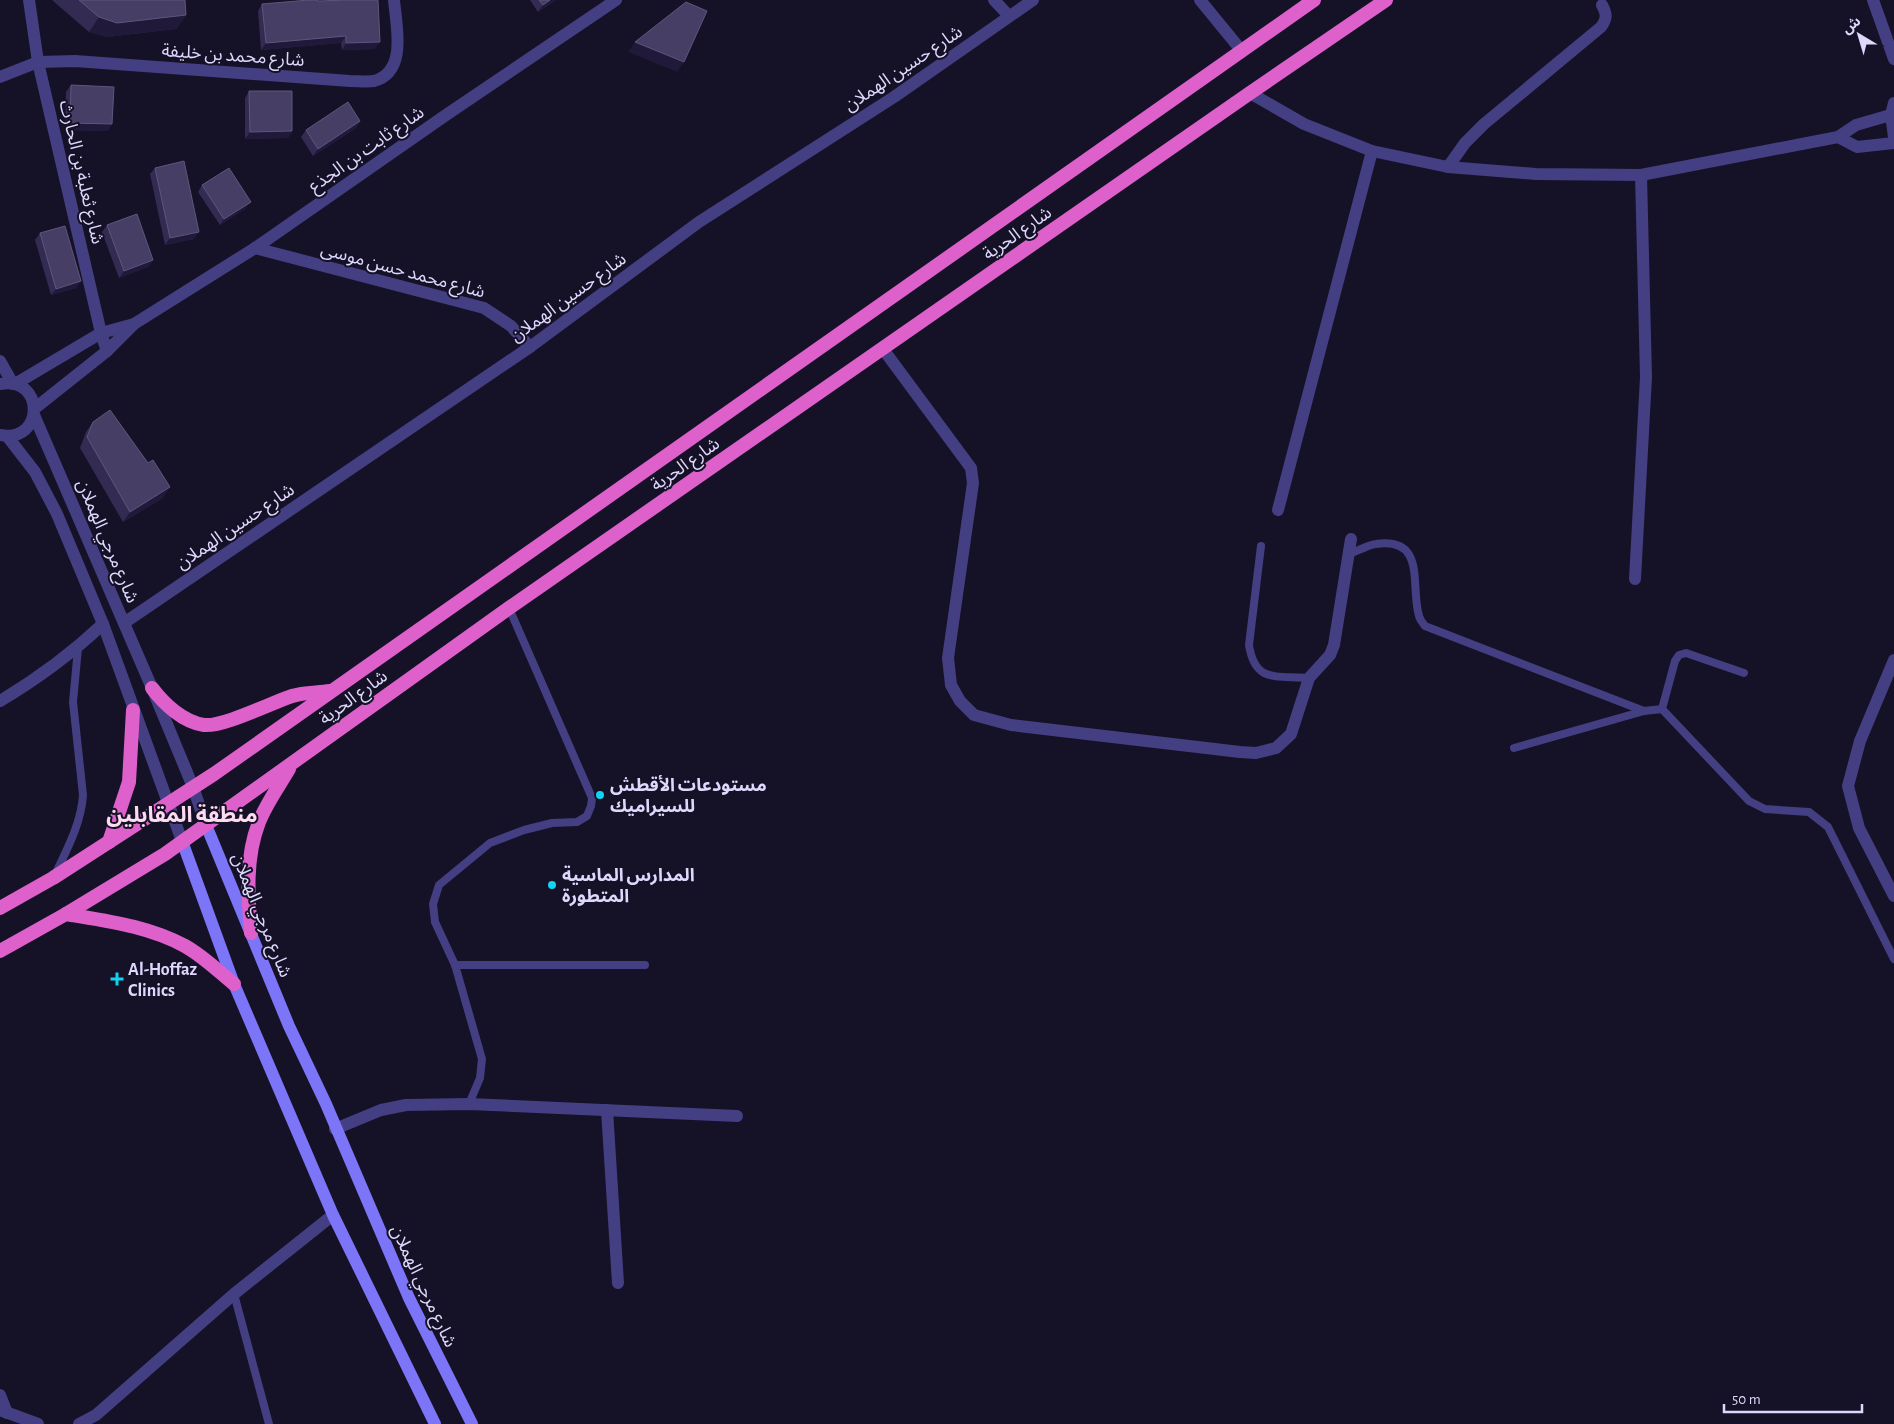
<svg xmlns="http://www.w3.org/2000/svg" width="1894" height="1424" font-family="'Alegreya Sans','Noto Sans Arabic',sans-serif">
<rect width="100%" height="100%" fill="#151126"/>
<g fill="none" stroke-linecap="round" stroke-linejoin="round">
<!-- service -->
<g stroke="#433f82" stroke-width="8">
<path d="M 1261,546 L 1249,645 C 1255,684 1277,675 1309,678"/>
<path d="M 1347,555 C 1356,552 1367,545 1376,544 C 1427,537 1410,586 1419,616 C 1420,620 1423,623 1425,626 L 1644,711"/>
<path d="M 1662,709 L 1675,661 L 1679,655 L 1686,653 L 1744,673"/>
<path d="M 1514,748 L 1644,711 L 1662,709 L 1749,801 L 1765,809 L 1809,812 L 1828,827 L 1894,959"/>
<path d="M 55,875 C 67,849 81,824 83,795 L 73,702 L 78,648"/>
<path d="M 455,965 L 645,965"/>
<path d="M 469,1104 L 480,1078 L 482,1059 L 455,965 L 435,922 L 433,904 L 439,885 L 490,843 L 524,830 L 552,823 L 577,822 L 587,816 L 591,806 L 592,798 L 589,791 L 509,608"/>
<path d="M 234,1294 L 269,1424"/>
</g>
<!-- minor -->
<g stroke="#433f82" stroke-width="12">
<path d="M 29,0 L 38,62 L 101,333 L 107,351"/>
<path d="M 994,0 L 1009,16"/>
<path d="M 0,77 L 38,62 L 75,61 L 350,81 C 358,81 367,82 374,81 C 408,72 396,25 394,0"/>
<path d="M 1250,93 L 1304,124 L 1372,151 L 1448,167 L 1536,174 L 1641,175 L 1838,137 L 1856,125 L 1894,114"/>
<path d="M 1838,137 L 1857,147 L 1894,143"/>
<path d="M 1448,167 L 1465,143 L 1484,124 L 1601,27 C 1607,19 1607,14 1602,5"/>
<path d="M 255,248 L 484,308 L 511,326 L 530,347"/>
<path d="M 883,349 L 971,468 L 973,483 L 948,658 L 951,685 L 960,701 L 974,715 L 1011,725 L 1240,752 L 1256,753 L 1276,748 L 1291,734 L 1309,678 L 1330,655 L 1334,645 L 1351,539"/>
<path d="M 1278,510 L 1372,151"/>
<path d="M 1635,579 L 1646,377 L 1641,175"/>
<path d="M 124,623 L 530,347 L 699,222 L 894,97 L 1033,0"/>
<path d="M 0,701 C 37,679 71,654 103,624"/>
<path d="M 607,1110 L 618,1283"/>
<path d="M 335,1129 L 381,1110 L 406,1105 L 469,1104 L 737,1116"/>
<path d="M 0,1395 L 7,1413"/>
<path d="M 0,1410 L 38,1424"/>
<path d="M 79,1424 L 96,1415 L 234,1294 L 333,1215"/>
</g>
<!-- tertiary -->
<g stroke="#433f82" stroke-width="12">
<path d="M 1200,0 L 1241,50"/>
<path d="M 1873,0 L 1894,59"/>
<path d="M 1894,103 L 1891,115 L 1894,137"/>
<path d="M 0,361 L 13,384"/>
<path d="M 0,384 C 45,375 45,444 0,435"/>
<path d="M 15,384 L 101,333 L 134,324"/>
<path d="M 34,409 L 107,351 L 134,324 L 255,248 L 446,115 L 616,0"/>
<path d="M 34,415 L 152,688 L 193,787 L 206,825"/>
<path d="M 7,436 L 35,472 L 57,514 L 103,624 L 182,841"/>
<path d="M 1894,660 L 1860,741 L 1848,786 L 1859,828 L 1894,896"/>
</g>
<!-- secondary -->
<g stroke="#7c75f7" stroke-width="12">
<path d="M 206,825 L 289,1026 L 326,1104 L 409,1298 L 472,1424"/>
<path d="M 182,841 L 234,984 L 333,1215 L 435,1424"/>
</g>
<!-- trunk -->
<g stroke="#de60cb" stroke-width="14">
<path d="M 152,688 C 164,704 183,722 204,725 C 223,727 271,703 292,696 C 304,692 318,693 330,691"/>
<path d="M 109,842 L 129,782 L 133,710"/>
<path d="M 0,908 L 53,878 L 214,774 L 1314,0"/>
<path d="M 66,914 C 107,921 148,926 185,946 C 203,956 218,971 234,984"/>
<path d="M 251,933 C 248,896 245,858 259,822 C 266,804 279,786 289,769"/>
<path d="M 0,951 L 66,914 L 165,854 L 509,608 L 1250,93 L 1386,0"/>
</g>
</g>
<!-- wall -->
<g fill="#342b53">
<path d="M 52,0 L 185,0 L 186,15 L 176,29 L 107,37 L 89,32 Z"/>
<path d="M 530,0 L 556,0 L 538,12 Z"/>
<path d="M 318,1 L 375,49 L 342,50 L 341,43 L 261,50 L 258,11 L 262,4 Z"/>
<path d="M 71,85 L 108,131 L 65,130 L 66,92 Z"/>
<path d="M 249,91 L 292,131 L 288,138 L 245,139 L 245,98 Z"/>
<path d="M 360,121 L 356,128 L 313,156 L 301,137 L 306,130 Z"/>
<path d="M 155,168 L 194,239 L 165,245 L 150,174 Z"/>
<path d="M 202,185 L 246,208 L 220,225 L 198,192 Z"/>
<path d="M 107,225 L 153,260 L 148,267 L 119,278 L 102,232 Z"/>
<path d="M 40,233 L 81,281 L 76,288 L 51,295 L 35,240 Z"/>
<path d="M 93,422 L 163,498 L 123,522 L 80,448 L 86,432 Z"/>
</g>
<!-- shaded-wall -->
<g fill="#201939">
<path d="M 550,0 L 556,0 L 538,12 L 543,5 Z"/>
<path d="M 186,15 L 176,29 L 107,37 L 89,32 L 99,17 Z"/>
<path d="M 346,36 L 341,43 L 261,50 L 266,43 Z"/>
<path d="M 380,42 L 375,49 L 342,50 L 346,43 Z"/>
<path d="M 635,42 L 684,62 L 677,72 L 628,52 Z"/>
<path d="M 360,121 L 356,128 L 313,156 L 318,149 Z"/>
<path d="M 70,123 L 112,124 L 108,131 L 65,130 Z"/>
<path d="M 292,131 L 288,138 L 245,139 L 250,132 Z"/>
<path d="M 251,202 L 246,208 L 220,225 L 224,219 Z"/>
<path d="M 199,232 L 194,239 L 165,245 L 170,238 Z"/>
<path d="M 153,260 L 148,267 L 119,278 L 124,271 Z"/>
<path d="M 81,281 L 76,288 L 51,295 L 56,289 Z"/>
<path d="M 170,487 L 163,498 L 123,522 L 130,512 Z"/>
</g>
<!-- building -->
<g fill="#463e65" stroke="#5e567d">
<path d="M 79,0 L 185,0 L 186,15 L 117,23 L 99,17 Z"/>
<path d="M 309,0 L 318,0 L 318,1 L 348,0 L 378,0 L 380,42 L 346,43 L 346,36 L 266,43 L 262,4 Z"/>
<path d="M 539,0 L 550,0 L 543,5 Z"/>
<path d="M 686,2 L 707,11 L 684,62 L 635,42 Z"/>
<path d="M 71,85 L 114,87 L 112,124 L 70,123 Z"/>
<path d="M 249,91 L 292,91 L 292,131 L 250,132 Z"/>
<path d="M 348,102 L 360,121 L 318,149 L 306,130 Z"/>
<path d="M 184,161 L 199,232 L 170,238 L 155,168 Z"/>
<path d="M 229,168 L 251,202 L 224,219 L 202,185 Z"/>
<path d="M 137,214 L 153,260 L 124,271 L 107,225 Z"/>
<path d="M 65,226 L 81,281 L 56,289 L 40,233 Z"/>
<path d="M 110,410 L 148,463 L 153,460 L 170,487 L 130,512 L 87,437 L 93,422 Z"/>
</g>
<!-- markers -->
<g fill="#10d4f2" stroke="#151126" stroke-width="2">
<circle cx="600" cy="795" r="5"/>
<circle cx="552" cy="885" r="5"/>
<path d="M114.5 971.5h5v5h5v5h-5v5h-5v-5h-5v-5h5z"/>
</g>
<g text-anchor="middle" stroke-width="4" stroke-linejoin="round" paint-order="stroke">
<!-- street labels -->
<g font-size="18" fill="#ded8fd" stroke="#151126">
<text transform="translate(233 55) rotate(4)" y="6">شارع محمد بن خليفة</text>
<text transform="translate(903 68) rotate(-34)" y="6">شارع حسين الهملان</text>
<text transform="translate(366 149) rotate(-35)" y="6">شارع ثابت بن الجذع</text>
<text transform="translate(82 172) rotate(77)" y="6">شارع ثعلبة بن الحارث</text>
<text transform="translate(1017 233) rotate(-35)" y="6">شارع الحرية</text>
<text transform="translate(403 270) rotate(15)" y="6">شارع محمد حسن موسى</text>
<text transform="translate(568 297) rotate(-36)" y="6">شارع حسين الهملان</text>
<text transform="translate(685 464) rotate(-35)" y="6">شارع الحرية</text>
<text transform="translate(235 526) rotate(-34)" y="6">شارع حسين الهملان</text>
<text transform="translate(108 541) rotate(67)" y="6">شارع مرجي الهملان</text>
<text transform="translate(353 697) rotate(-36)" y="6">شارع الحرية</text>
<text transform="translate(262 915) rotate(68)" y="6">شارع مرجي الهملان</text>
<text transform="translate(424 1286) rotate(65)" y="6">شارع مرجي الهملان</text>
</g>
<!-- poi labels -->
<g font-size="18" font-weight="bold" fill="#ded8fd" stroke="#151126" text-anchor="start">
<text x="610" y="791">مستودعات الأقطش<tspan x="610" dy="21">للسيراميك</tspan></text>
<text x="562" y="881">المدارس الماسية<tspan x="562" dy="21">المتطورة</tspan></text>
<text x="128" y="975">Al-Hoffaz<tspan x="128" dy="21">Clinics</tspan></text>
</g>
<!-- district labels -->
<g font-size="22" font-weight="bold" fill="#fddaef" stroke="#151126">
<text x="182" y="822">منطقة المقابلين</text>
</g>
</g>
<!-- north arrow -->
<g transform="translate(1859 35) rotate(322)" stroke="#151126" stroke-width="4" paint-order="stroke">
<path d="M0-4L9 19L0 12L-9 19Z" fill="#ded8fd"/>
<text y="-8" font-size="14" font-weight="bold" text-anchor="middle" fill="#ded8fd">ش</text>
</g>
<!-- scale -->
<path d="M1724 1404v8h138v-8" fill="none" stroke="#ded8fd" stroke-width="2.5"/>
<text x="1732" y="1404" font-size="15" fill="#ded8fd" stroke="#151126" stroke-width="4" paint-order="stroke">50 m</text>
</svg>
